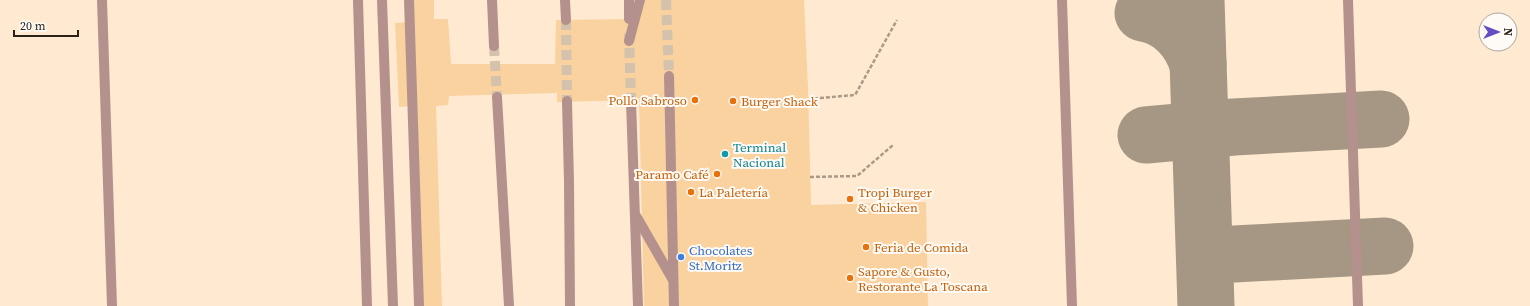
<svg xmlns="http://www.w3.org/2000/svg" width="1530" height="306" font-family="'Source Serif 4',serif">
<rect width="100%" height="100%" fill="#ffead1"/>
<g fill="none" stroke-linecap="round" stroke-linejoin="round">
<!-- taxiway -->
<g stroke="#a69684" stroke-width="57">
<path d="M 1196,0 L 1206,306"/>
<path d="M 1143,13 C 1171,17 1190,39 1198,64"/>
<path d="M 1146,135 L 1234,127 L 1381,119"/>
<path d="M 1234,254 L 1385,246"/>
</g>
</g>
<!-- building -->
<path fill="#f9d29f" d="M 410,0 L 434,0 L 434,19 L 448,19 L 451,64 L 555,64 L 556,20 L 633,19 L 633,0 L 804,0 L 808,88 L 811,205 L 926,202 L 928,306 L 644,306 L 639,100 L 557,102 L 557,93 L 449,96 L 448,105 L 436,106 L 442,306 L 418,306 L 412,106 L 399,107 L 395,23 L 410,22 Z"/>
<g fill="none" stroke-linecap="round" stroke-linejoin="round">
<!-- minor-tunnel -->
<g stroke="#d4c2ac" stroke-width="10" stroke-dasharray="10 5" stroke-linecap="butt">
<path d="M 666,0 L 669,76"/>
<path d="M 566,20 L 567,101"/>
<path d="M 629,33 L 631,101"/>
<path d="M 494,46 L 497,97"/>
</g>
<!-- path -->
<g stroke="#aa9a88" stroke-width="2.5" stroke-dasharray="4 2" stroke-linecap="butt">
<path d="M 808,99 L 855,95 L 897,20"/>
<path d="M 810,177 L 857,176 L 893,145"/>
</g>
<!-- minor -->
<g stroke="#b5918e" stroke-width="10">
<path d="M 102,0 L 112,306"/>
<path d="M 358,0 L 367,306"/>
<path d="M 382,0 L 393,306"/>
<path d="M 409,0 L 419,306"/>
<path d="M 492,0 L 494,46"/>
<path d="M 565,0 L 566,20"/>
<path d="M 629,0 L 629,19"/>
<path d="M 1062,0 L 1072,306"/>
<path d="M 1348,0 L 1358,306"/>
<path d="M 629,41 L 640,0"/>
<path d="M 669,76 L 674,306"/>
<path d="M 497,97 L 509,306"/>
<path d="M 567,101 L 569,182 L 570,306"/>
<path d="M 631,101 L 638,306"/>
<path d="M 635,214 L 673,280"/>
</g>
</g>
<!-- markers -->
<g fill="#e8710a" stroke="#fefaf5" stroke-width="1.5">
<circle cx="695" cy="100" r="4"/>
<circle cx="733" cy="101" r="4"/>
<circle cx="717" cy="174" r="4"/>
<circle cx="691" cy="192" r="4"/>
<circle cx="850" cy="199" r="4"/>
<circle cx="866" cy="247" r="4"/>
<circle cx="850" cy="278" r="4"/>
</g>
<circle fill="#0f9aa8" stroke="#fefaf5" stroke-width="1.5" cx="725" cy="154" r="4"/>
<circle fill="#3f7fe0" stroke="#fefaf5" stroke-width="1.5" cx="681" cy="257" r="4"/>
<g text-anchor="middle" stroke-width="4" stroke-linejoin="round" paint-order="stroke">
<!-- food labels -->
<g font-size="13" fill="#c56008" stroke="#fefaf5" text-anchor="start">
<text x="687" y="105" text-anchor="end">Pollo Sabroso</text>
<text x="741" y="106">Burger Shack</text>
<text x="709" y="179" text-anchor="end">Paramo Café</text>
<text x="699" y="197">La Paletería</text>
<text x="858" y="197">Tropi Burger<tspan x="858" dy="15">&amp; Chicken</tspan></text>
<text x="874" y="252">Feria de Comida</text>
<text x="858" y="276">Sapore &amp; Gusto,<tspan x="858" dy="15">Restorante La Toscana</tspan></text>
</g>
<!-- culture labels -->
<g font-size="13" fill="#0d838f" stroke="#fefaf5" text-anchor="start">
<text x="733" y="152">Terminal<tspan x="733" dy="15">Nacional</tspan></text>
</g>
<!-- shop labels -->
<g font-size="13" fill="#366cbe" stroke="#fefaf5" text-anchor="start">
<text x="689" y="255">Chocolates<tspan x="689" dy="15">St.Moritz</tspan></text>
</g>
</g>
<!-- north arrow -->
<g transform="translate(1498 32) rotate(90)"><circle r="19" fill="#fefaf5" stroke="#a9a49d"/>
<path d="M0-3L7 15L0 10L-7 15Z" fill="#674bc4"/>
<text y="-6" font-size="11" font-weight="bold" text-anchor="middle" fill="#2a2219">N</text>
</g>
<!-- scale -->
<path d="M14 30v6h64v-6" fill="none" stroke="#2a2219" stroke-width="2"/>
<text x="20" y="30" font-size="12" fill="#2a2219" stroke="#fefaf5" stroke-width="3" paint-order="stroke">20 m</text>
</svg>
